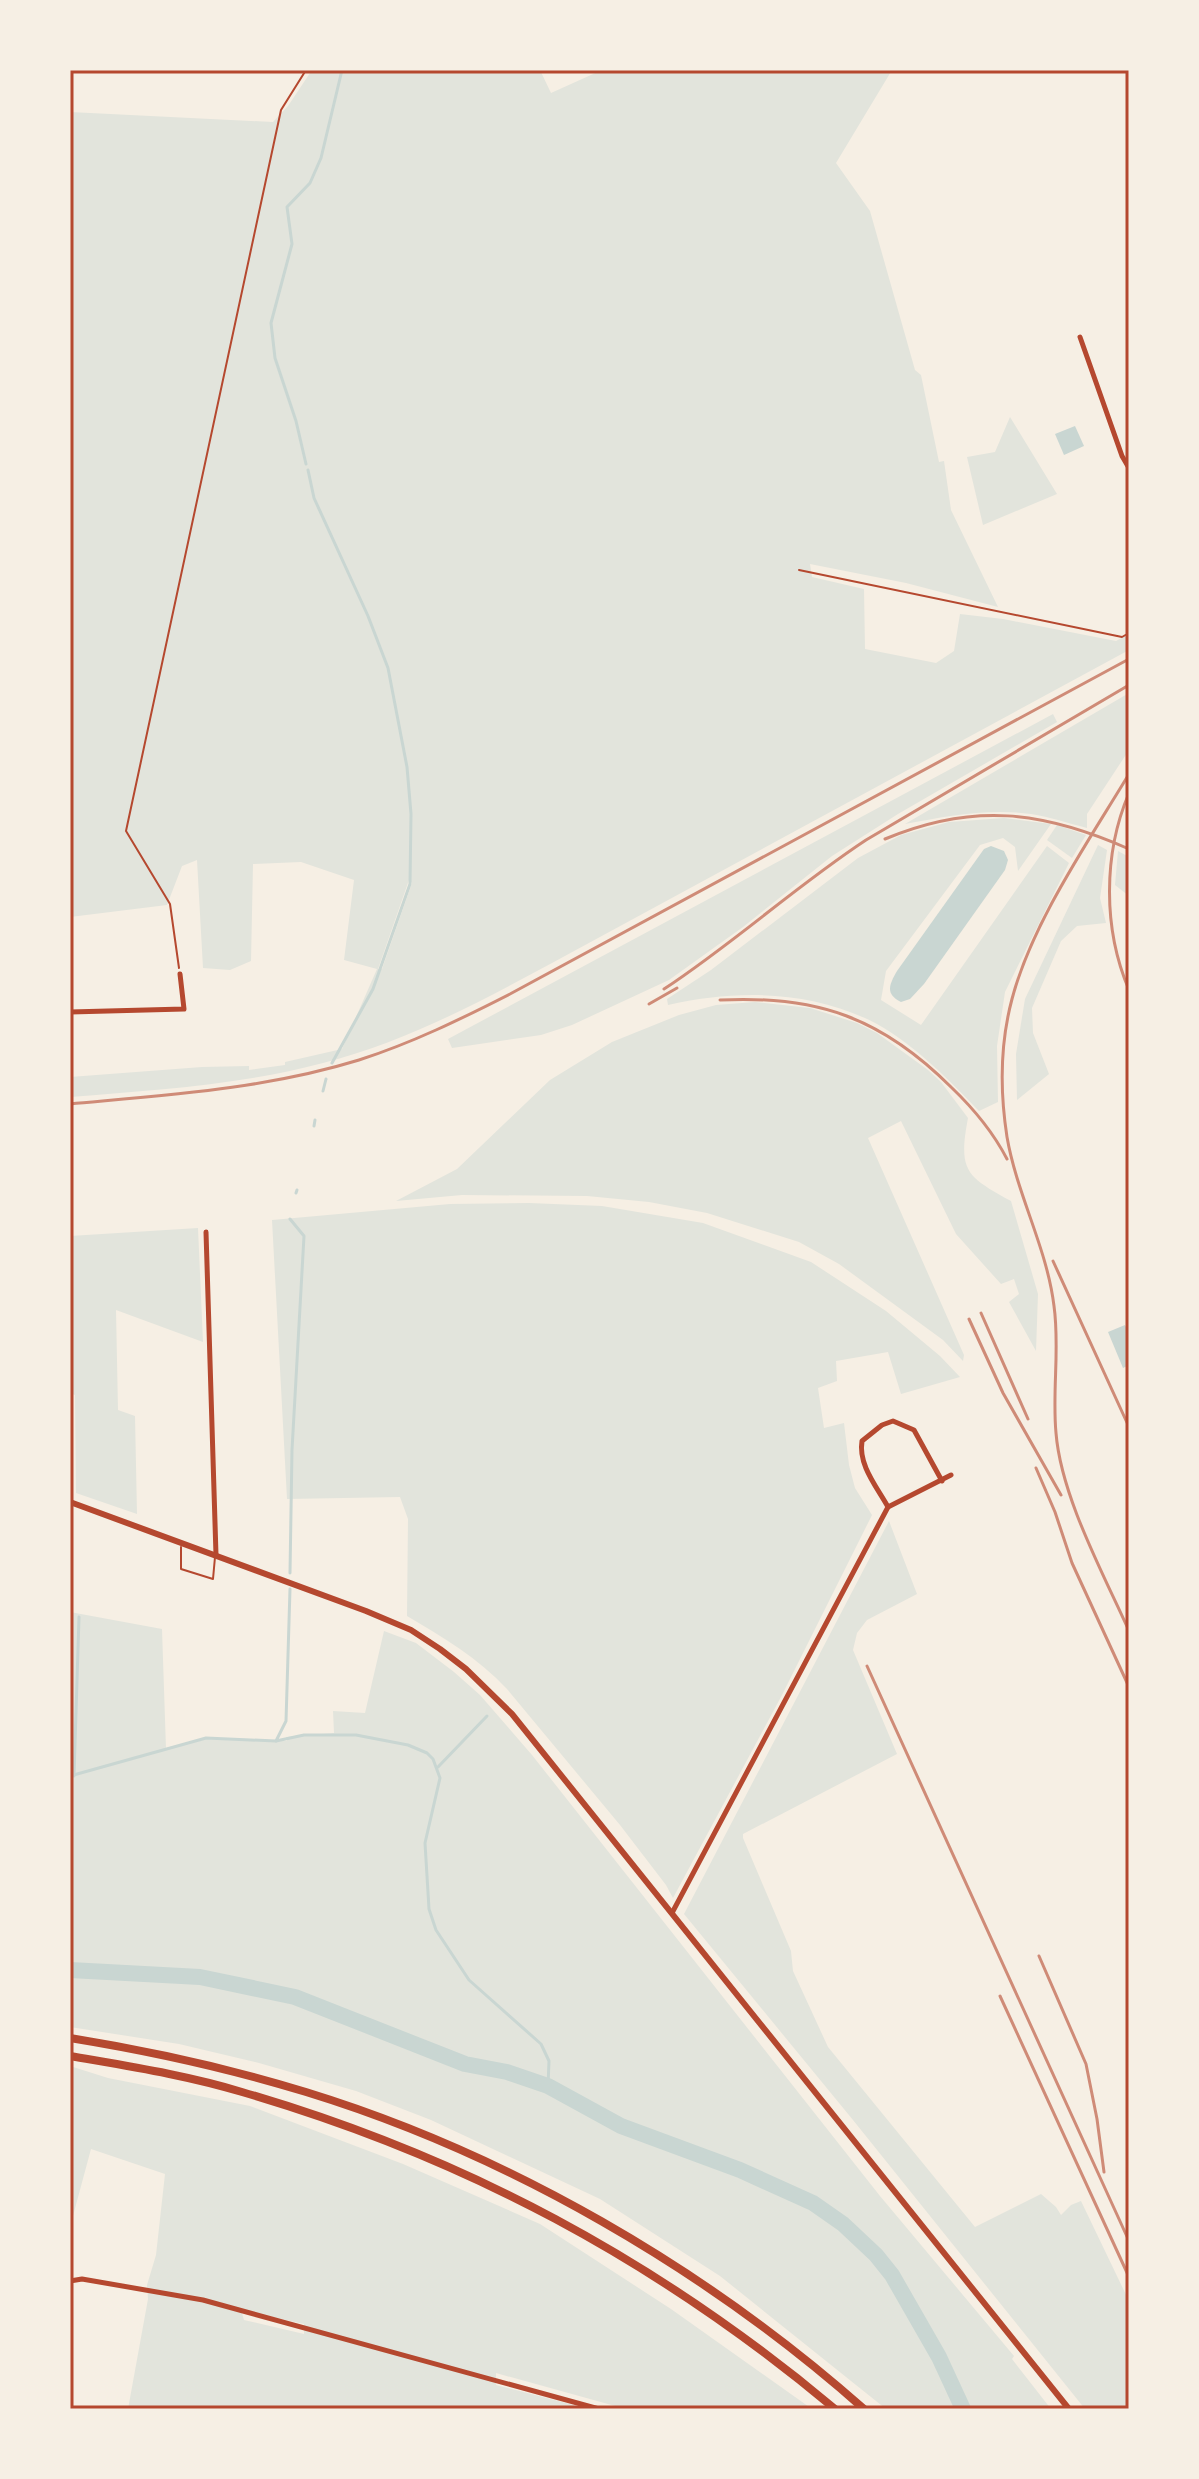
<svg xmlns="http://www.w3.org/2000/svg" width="1199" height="2479" font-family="'Nunito Sans',sans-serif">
<rect width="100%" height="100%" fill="#f6efe4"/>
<!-- green -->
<g fill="#e2e4dc" fill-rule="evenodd">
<path d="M 312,70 L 540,70 L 551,93 L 602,70 L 892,70 L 836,163 L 870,211 L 915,370 L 921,375 L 939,462 L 944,461 L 951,510 L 998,607 L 906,583 L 810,564 L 812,577 L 864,589 L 865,649 L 936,663 L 954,651 L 960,614 L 1003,619 L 1116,641 L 1129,634 L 1129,650 L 552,963 C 478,1003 405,1042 323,1063 C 241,1085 155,1090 70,1097 L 70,1077 L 202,1067 L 249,1066 L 249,1070 L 285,1065 L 285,1062 L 342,1049 L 377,969 L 344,960 L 354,880 L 301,862 L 253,864 L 251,961 L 230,970 L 203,968 L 197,860 L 182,866 L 167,905 L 70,917 L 70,112 L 273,122 L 288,106 ZM 409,880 L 412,883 L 382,969 L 378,969 Z"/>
<path d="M 1010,417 L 1057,494 L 983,525 L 967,457 L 995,452 Z"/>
<path d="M 1129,693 L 1129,750 L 1087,814 L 1087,828 C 1068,823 1050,817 1031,814 C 988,808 947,816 905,824 Z"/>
<path d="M 1053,714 L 1057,722 L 898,814 L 832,856 L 743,927 L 669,980 L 572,1025 L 541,1035 L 452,1048 L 448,1039 Z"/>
<path d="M 1004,818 L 1051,824 L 1018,871 L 1015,847 L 1003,838 L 980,845 L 886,971 L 881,1000 L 921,1025 L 1047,846 L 1069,863 L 1005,992 L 997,1046 L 998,1102 L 979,1111 C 949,1080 916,1046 877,1024 C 813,990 737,989 668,1005 L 667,999 L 711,970 L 858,858 L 901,835 L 949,822 Z"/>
<path d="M 1057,825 L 1086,835 L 1072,858 L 1047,840 Z"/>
<path d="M 1098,845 L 1107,850 L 1100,898 L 1106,923 L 1077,926 L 1061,941 L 1032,1008 L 1033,1033 L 1049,1074 L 1017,1100 L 1016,1054 L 1025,999 Z"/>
<path d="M 1118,851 L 1129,857 L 1129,896 L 1115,885 Z"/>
<path d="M 755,1002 L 810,1008 L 857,1023 L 877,1033 L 928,1070 L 941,1082 L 968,1118 C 958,1171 966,1176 1011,1201 L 1038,1294 L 1036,1351 L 1009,1302 L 1019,1294 L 1014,1279 L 1001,1284 L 956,1234 L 901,1121 L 868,1138 L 964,1355 L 963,1361 L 943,1340 L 839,1264 L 799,1242 L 707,1213 L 649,1202 L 587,1196 L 462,1195 L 396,1201 L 457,1169 L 550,1080 L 612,1042 L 679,1015 L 716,1005 Z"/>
<path d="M 529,1203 L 602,1206 L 703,1223 L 811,1262 L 886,1311 L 940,1356 L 960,1377 L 901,1394 L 888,1352 L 836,1361 L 837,1381 L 818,1388 L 824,1428 L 844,1423 L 849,1465 L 855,1488 L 872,1515 L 782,1695 L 673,1898 L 666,1885 L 620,1825 L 507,1689 C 478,1658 443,1637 407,1616 L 408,1519 L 400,1497 L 287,1499 L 272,1220 L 450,1204 Z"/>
<path d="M 198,1228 L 203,1342 L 116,1310 L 118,1410 L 135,1416 L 137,1514 L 76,1493 L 75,1395 L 70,1393 L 70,1236 Z"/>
<path d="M 889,1521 L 917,1594 L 867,1620 L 857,1633 L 853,1650 L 897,1754 L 743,1834 L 743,1838 L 791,1951 L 793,1971 L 828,2047 L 975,2227 L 1041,2194 L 1056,2207 L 1061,2215 L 1071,2205 L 1081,2201 L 1129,2301 L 1129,2409 L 1085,2409 L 853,2120 L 684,1914 Z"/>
<path d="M 70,1612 L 162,1629 L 166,1749 L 206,1738 L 287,1741 L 286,1737 L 334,1733 L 333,1711 L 365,1713 L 384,1631 L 416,1643 L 454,1672 L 480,1695 L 532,1755 L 880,2196 L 1014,2356 L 1012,2359 L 1051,2409 L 886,2409 L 720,2276 L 600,2199 L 431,2120 L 356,2091 L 259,2063 L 179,2044 L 70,2027 Z"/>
<path d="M 70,2066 L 108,2078 L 250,2106 L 403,2164 L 540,2224 L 671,2309 L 812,2409 L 626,2409 L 496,2373 L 496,2385 L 589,2409 L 128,2409 L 148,2299 L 147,2285 L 156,2255 L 165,2174 L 91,2149 L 70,2227 ZM 241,2310 L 304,2324 L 304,2334 L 244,2320 Z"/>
</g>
<!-- water -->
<g fill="#c9d6d2">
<path d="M 1075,426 L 1084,446 L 1064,455 L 1055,434 Z"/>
<path d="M 991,846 L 1004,851 L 1008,860 L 1005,870 L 924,984 L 910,999 L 901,1002 C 885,994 889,985 897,971 L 984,849 Z"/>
<path d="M 1125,1325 L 1129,1333 L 1129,1365 L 1123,1368 L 1108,1332 Z"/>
</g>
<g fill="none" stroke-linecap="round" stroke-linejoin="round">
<!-- stream -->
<g stroke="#c9d6d2" stroke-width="3">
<path d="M 306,464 L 296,421 L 275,358 L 271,323 L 292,244 L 287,207 L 310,183 L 321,158 L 342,70"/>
<path d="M 308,470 L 314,498 L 368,616 L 388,668 L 407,767 L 411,814 L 410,884 L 373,989 L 332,1063"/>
<path d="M 323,1091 L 326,1079"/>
<path d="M 314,1126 L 315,1120"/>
<path d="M 296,1193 L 297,1190"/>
<path d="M 290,1219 L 304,1236 L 292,1450 L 290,1573"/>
<path d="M 290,1589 L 286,1721 L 276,1741 L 304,1735 L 356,1735 L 408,1745 L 427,1753 L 433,1759 L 440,1778 L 425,1843 L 429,1909 L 436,1930 L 469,1980 L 541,2044 L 549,2061 L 548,2086"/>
<path d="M 438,1767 L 487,1716"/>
<path d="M 70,1776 L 206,1738 L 276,1741"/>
<path d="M 74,1776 L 79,1617"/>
</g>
<!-- river -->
<path stroke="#c9d6d2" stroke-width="16" d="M 70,1970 L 200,1977 L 295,1997 L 465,2064 L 507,2072 L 548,2086 L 621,2126 L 740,2170 L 813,2203 L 843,2224 L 876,2255 L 892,2275 L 939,2357 L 963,2409"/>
<!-- path -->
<g stroke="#b5482f" stroke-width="2">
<path d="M 799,570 L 1122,637 L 1129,633"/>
<path d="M 179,968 L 170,904 L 126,831 L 281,110 L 306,70"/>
</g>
<!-- service -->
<path stroke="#b5482f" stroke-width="2" d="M 181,1547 L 181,1569 L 213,1579 L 215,1557"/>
<!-- minor -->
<g stroke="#b5482f" stroke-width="5">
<path d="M 1080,337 L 1122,456 L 1129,468"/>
<path d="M 70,1012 L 184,1009 L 180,974"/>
<path d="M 206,1232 L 216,1555"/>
<path d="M 888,1507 C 877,1487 858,1465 862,1441 L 882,1425 L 893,1421 L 914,1430 L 942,1481"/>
<path d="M 672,1913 L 888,1507 L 951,1475"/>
<path d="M 70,2281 L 82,2279 L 203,2300 L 599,2409"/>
</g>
<!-- tertiary -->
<path stroke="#b5482f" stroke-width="6" d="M 70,1502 L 366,1611 L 411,1630 L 440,1649 L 466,1669 L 512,1714 L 1069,2409"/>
<!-- trunk -->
<g stroke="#b5482f" stroke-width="8">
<path d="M 70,2038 C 150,2051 228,2068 306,2092 C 508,2154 706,2269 864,2409"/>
<path d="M 70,2056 C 127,2066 186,2075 242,2092 C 465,2157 657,2260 835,2409"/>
</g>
<!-- rail -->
<g stroke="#cf8b77" stroke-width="3">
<path d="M 1129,774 C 1088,842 1032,923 1012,999 C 1000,1044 1000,1092 1007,1137 C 1017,1195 1047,1248 1054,1306 C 1060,1348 1052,1391 1056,1433 C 1061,1496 1103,1573 1129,1631"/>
<path d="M 1129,793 C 1103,854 1103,929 1129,990"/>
<path d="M 885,839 C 973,802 1043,811 1129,849"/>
<path d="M 664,989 C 734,943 796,886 866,840 L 1129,685"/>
<path d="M 720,1000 C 817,995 882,1018 951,1087 C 973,1108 993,1132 1007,1159"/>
<path d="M 649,1004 L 677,988"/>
<path d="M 70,1104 C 168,1095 265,1089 359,1060 C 412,1043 461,1019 510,994 L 1129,659"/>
<path d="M 1053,1261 L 1129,1427"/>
<path d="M 981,1313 L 1028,1419"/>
<path d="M 969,1319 L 1003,1393 L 1061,1495"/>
<path d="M 1036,1468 L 1055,1512 L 1072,1563 L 1129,1687"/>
<path d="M 867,1666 L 1129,2241"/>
<path d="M 1039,1956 L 1086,2064 L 1097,2119 L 1104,2172"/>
<path d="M 1000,1996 L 1129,2277"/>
</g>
</g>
<!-- border -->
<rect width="1199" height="2479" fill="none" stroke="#f6efe4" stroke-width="144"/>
<rect x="72" y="72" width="1055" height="2335" fill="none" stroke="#b5482f" stroke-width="3"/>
</svg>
